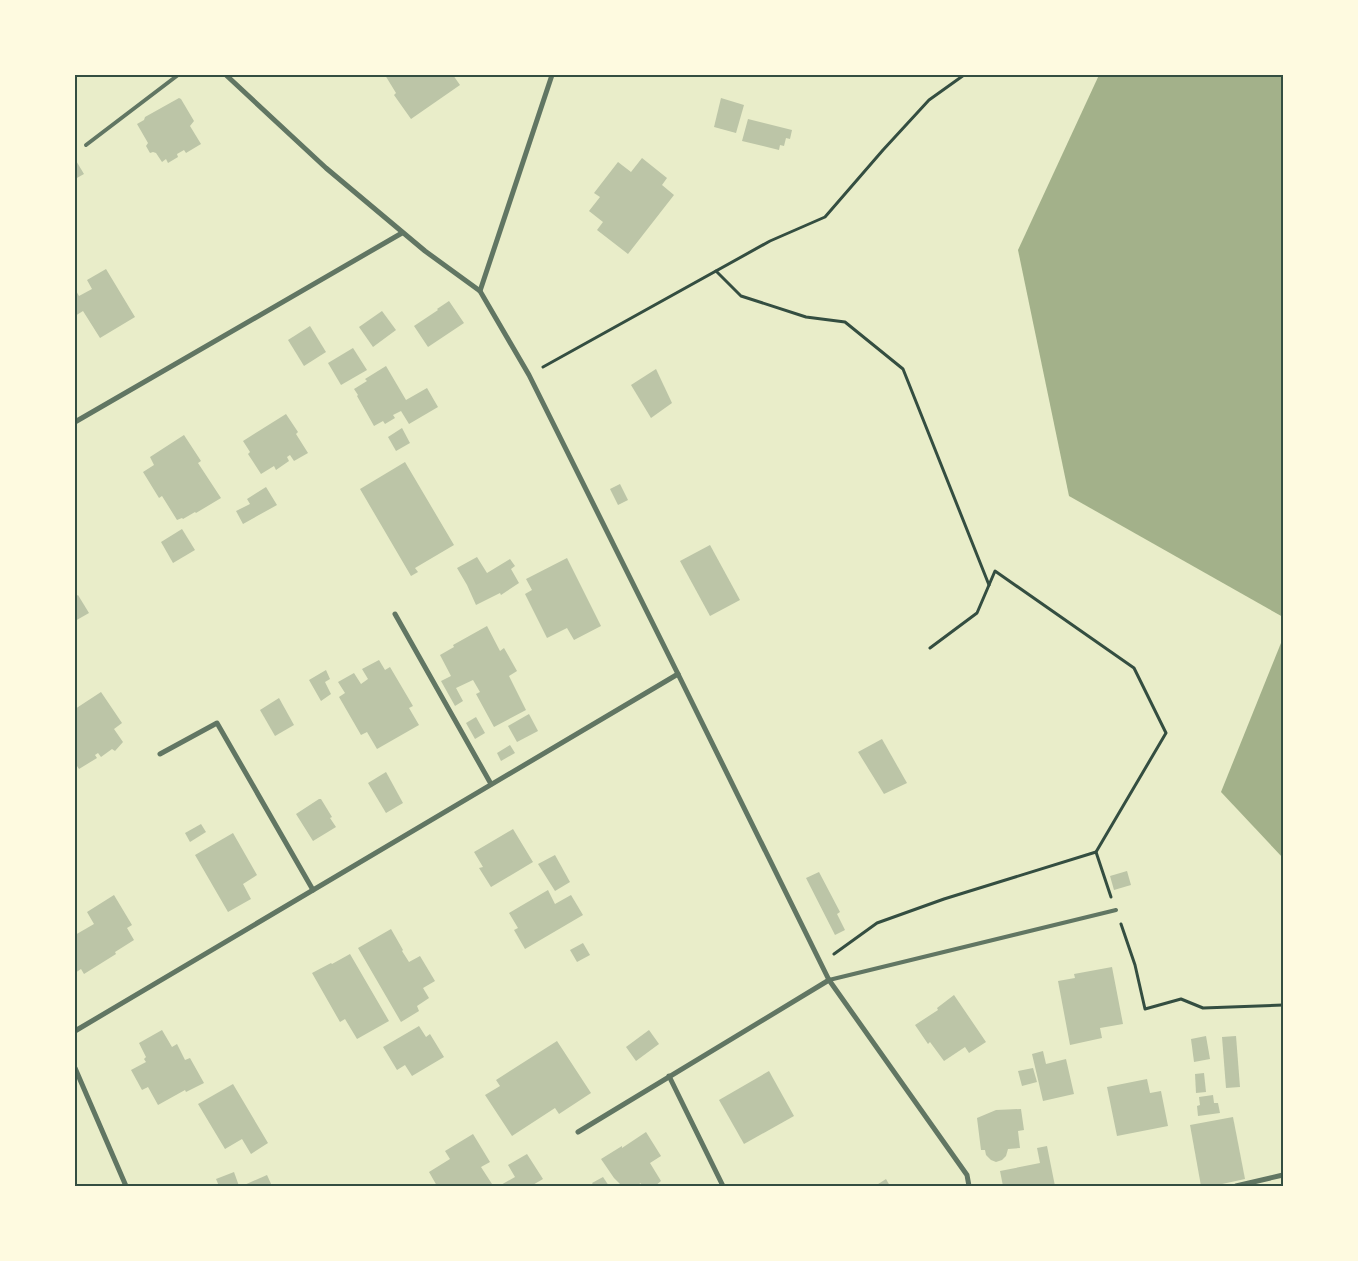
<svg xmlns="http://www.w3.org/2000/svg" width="1358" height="1261" font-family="'Fira Sans Condensed',sans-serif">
<rect width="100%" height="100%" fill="#e9edc9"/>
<!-- water -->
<g fill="#a3b18a">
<path d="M 1099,75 L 1283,75 L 1283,617 L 1069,496 L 1018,250 Z"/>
<path d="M 1283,638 L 1283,858 L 1221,792 Z"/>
</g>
<!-- building -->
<g fill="#bcc5a7">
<path d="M 385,75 L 453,75 L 460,85 L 411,119 L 394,95 L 396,93 Z"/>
<path d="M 179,98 L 181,99 L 194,121 L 190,126 L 201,144 L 186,153 L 184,150 L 177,154 L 178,157 L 168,163 L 166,159 L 162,162 L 156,153 L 153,152 L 150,153 L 146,146 L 148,143 L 137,124 L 144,120 L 145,117 Z"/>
<path d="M 721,98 L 744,105 L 736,133 L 714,127 Z"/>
<path d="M 748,119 L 792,130 L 790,139 L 786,138 L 784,146 L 780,145 L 779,150 L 742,141 Z"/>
<path d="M 642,158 L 667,178 L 662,185 L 674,195 L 628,254 L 597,230 L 603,222 L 589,211 L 600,197 L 594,193 L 618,162 L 631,172 Z"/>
<path d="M 75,159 L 84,174 L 75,179 Z"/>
<path d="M 106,269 L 135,317 L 100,338 L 83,311 L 75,316 L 75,289 L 79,296 L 92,289 L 87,280 Z"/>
<path d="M 449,301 L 464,323 L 428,347 L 414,326 L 438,310 L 437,309 Z"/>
<path d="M 382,311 L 396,330 L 373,347 L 359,327 Z"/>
<path d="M 310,326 L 326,352 L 304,366 L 288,340 Z"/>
<path d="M 353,348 L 367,370 L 341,385 L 328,363 Z"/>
<path d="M 386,366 L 406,400 L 427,388 L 438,407 L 409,424 L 401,411 L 393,415 L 395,418 L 385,424 L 383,421 L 374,426 L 357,396 L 358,395 L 354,389 L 367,381 L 365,379 Z"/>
<path d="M 656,369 L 672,403 L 651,418 L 631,385 Z"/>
<path d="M 286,414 L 298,432 L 296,434 L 308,453 L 294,461 L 290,455 L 287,457 L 289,461 L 276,470 L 274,466 L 261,474 L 248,454 L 250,452 L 243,441 Z"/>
<path d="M 402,428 L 410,443 L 396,451 L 388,437 Z"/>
<path d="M 184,435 L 201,461 L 198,463 L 221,498 L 196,513 L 195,512 L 183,519 L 182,518 L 177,520 L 162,496 L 159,498 L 143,472 L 154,465 L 150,457 Z"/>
<path d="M 405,462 L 454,545 L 415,568 L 418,572 L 411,576 L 360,489 Z"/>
<path d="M 620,484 L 628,500 L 618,505 L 610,489 Z"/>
<path d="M 266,487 L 277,505 L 243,524 L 236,511 L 250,504 L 247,499 Z"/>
<path d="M 182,529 L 195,550 L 173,563 L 161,542 Z"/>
<path d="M 710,545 L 740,600 L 710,616 L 680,561 Z"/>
<path d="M 477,557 L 487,573 L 510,559 L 515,566 L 511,569 L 519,583 L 501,595 L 500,593 L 476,605 L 467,585 L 457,568 Z"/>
<path d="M 567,558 L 601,626 L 574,640 L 567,628 L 547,638 L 525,594 L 532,590 L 526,579 Z"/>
<path d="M 78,595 L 89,613 L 75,621 L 75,597 Z"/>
<path d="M 487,626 L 500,651 L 504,648 L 517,671 L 509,676 L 526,710 L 494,727 L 476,694 L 480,692 L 473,680 L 456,688 L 463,701 L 455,706 L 441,681 L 451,676 L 440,655 L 454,647 L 453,645 Z"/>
<path d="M 379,660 L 385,670 L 390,667 L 413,706 L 409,708 L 419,725 L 377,749 L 367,732 L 361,735 L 339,697 L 345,693 L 338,682 L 354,673 L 361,684 L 368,679 L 362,669 Z"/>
<path d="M 326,670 L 330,679 L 325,682 L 331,694 L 321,701 L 309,680 Z"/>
<path d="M 101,692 L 122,723 L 114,729 L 123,742 L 115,751 L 112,749 L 101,757 L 98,753 L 95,755 L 97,758 L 79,769 L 75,763 L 75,709 Z"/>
<path d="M 279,698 L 294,725 L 275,736 L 260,710 Z"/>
<path d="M 529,714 L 538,731 L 517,742 L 508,726 Z"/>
<path d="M 476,717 L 485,733 L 475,739 L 466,723 Z"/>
<path d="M 882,739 L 907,783 L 884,794 L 858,752 Z"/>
<path d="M 510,745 L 515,753 L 501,761 L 497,753 Z"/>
<path d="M 386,772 L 403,803 L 386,813 L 368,783 Z"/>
<path d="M 319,799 L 321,799 L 332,817 L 330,818 L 336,827 L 313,841 L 296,814 Z"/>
<path d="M 201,824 L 206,832 L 190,842 L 185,833 Z"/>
<path d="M 513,829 L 533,862 L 491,887 L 479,868 L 483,867 L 474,852 Z"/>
<path d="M 233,833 L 257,875 L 243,884 L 251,899 L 228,912 L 195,855 Z"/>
<path d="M 555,855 L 570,882 L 555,891 L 538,864 Z"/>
<path d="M 1127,871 L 1131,885 L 1114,890 L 1110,876 Z"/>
<path d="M 819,872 L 840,912 L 837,914 L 845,930 L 835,935 L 806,878 Z"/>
<path d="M 548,890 L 555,904 L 571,895 L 583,915 L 525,949 L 514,930 L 518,928 L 509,913 Z"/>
<path d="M 114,895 L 132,925 L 127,928 L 134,940 L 115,952 L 116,954 L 84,974 L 81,969 L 75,973 L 75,935 L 94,924 L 87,912 Z"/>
<path d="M 391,929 L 403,950 L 402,951 L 409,962 L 420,956 L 435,981 L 423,988 L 429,998 L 417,1006 L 419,1011 L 401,1022 L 358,948 Z"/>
<path d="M 583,943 L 590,955 L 577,962 L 570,950 Z"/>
<path d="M 350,954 L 389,1021 L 357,1039 L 345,1019 L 340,1022 L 312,973 L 331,963 L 332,964 Z"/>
<path d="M 1112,967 L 1123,1024 L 1100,1028 L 1102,1038 L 1070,1045 L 1058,981 L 1075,978 L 1074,974 Z"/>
<path d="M 954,995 L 986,1042 L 969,1053 L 965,1047 L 944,1061 L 930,1042 L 928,1044 L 915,1025 L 938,1010 L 937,1008 Z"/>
<path d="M 419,1026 L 426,1037 L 430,1034 L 444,1057 L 412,1076 L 405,1065 L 397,1070 L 383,1047 Z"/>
<path d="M 162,1030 L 172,1047 L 177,1044 L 185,1060 L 190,1058 L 204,1083 L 186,1092 L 185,1090 L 158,1105 L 148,1087 L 142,1090 L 131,1070 L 146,1062 L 144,1059 L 146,1057 L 139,1043 Z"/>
<path d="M 649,1030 L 659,1044 L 636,1061 L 626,1047 Z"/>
<path d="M 1206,1036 L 1210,1059 L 1194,1062 L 1191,1039 Z"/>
<path d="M 1236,1036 L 1240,1087 L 1226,1088 L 1222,1037 Z"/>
<path d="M 557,1041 L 591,1093 L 559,1114 L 555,1108 L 512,1136 L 485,1095 L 500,1086 L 496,1080 Z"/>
<path d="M 1043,1051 L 1046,1064 L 1066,1059 L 1074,1094 L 1043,1101 L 1032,1054 Z"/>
<path d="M 1033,1068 L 1037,1082 L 1022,1086 L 1018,1071 Z"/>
<path d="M 769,1071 L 794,1116 L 744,1144 L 719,1100 Z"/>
<path d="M 1204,1073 L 1206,1092 L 1196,1093 L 1195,1074 Z"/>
<path d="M 1147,1079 L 1150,1093 L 1161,1091 L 1168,1126 L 1117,1136 L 1107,1087 Z"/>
<path d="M 233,1084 L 268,1143 L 251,1154 L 242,1139 L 225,1149 L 198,1104 Z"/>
<path d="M 1213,1095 L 1214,1103 L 1218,1103 L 1220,1113 L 1198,1116 L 1197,1106 L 1200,1105 L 1199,1097 Z"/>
<path d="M 1021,1109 L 1024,1130 L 1018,1131 L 1020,1148 L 1008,1149 L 1006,1156 L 1002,1160 L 996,1162 L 991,1160 L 986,1155 L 985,1150 L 981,1150 L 977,1118 L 996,1110 Z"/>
<path d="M 1233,1117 L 1245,1179 L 1213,1186 L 1201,1186 L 1190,1125 Z"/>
<path d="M 646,1132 L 661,1156 L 650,1163 L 661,1181 L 655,1186 L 644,1186 L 640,1183 L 639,1186 L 622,1186 L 614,1178 L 601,1159 L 622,1146 L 622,1148 Z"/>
<path d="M 473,1134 L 490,1162 L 481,1167 L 492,1184 L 488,1186 L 437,1186 L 429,1172 L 450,1159 L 445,1151 Z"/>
<path d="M 1047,1146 L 1055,1186 L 1003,1186 L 1000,1171 L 1040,1163 L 1037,1148 Z"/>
<path d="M 527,1154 L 543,1179 L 531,1186 L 499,1186 L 515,1177 L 508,1165 Z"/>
<path d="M 234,1172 L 239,1186 L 219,1186 L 216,1179 Z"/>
<path d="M 267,1175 L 272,1186 L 242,1186 Z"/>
<path d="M 603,1177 L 609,1186 L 594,1186 L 592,1183 Z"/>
<path d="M 886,1179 L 890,1186 L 875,1186 Z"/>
</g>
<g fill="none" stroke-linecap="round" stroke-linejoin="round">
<!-- path -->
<g stroke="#344e41" stroke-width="3">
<path d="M 716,271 L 741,296 L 806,317 L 845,322 L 903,369 L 989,585"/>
<path d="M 543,367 L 770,241 L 825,217 L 883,150 L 929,100 L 964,75"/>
<path d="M 1096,852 L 1111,897"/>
<path d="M 1121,924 L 1135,965 L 1145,1009 L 1181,999 L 1203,1008 L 1283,1005"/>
<path d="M 834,954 L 877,923 L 944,899 L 1096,852 L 1166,733 L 1134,668 L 995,571 L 977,613 L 930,648"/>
</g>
<!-- service -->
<g stroke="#617663" stroke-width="4">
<path d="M 86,145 L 178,75"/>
<path d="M 829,980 L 1116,910"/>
</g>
<!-- minor -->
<g stroke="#617663" stroke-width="5">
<path d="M 226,75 L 326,168 L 425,251 L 480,291 L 529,375 L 678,674 L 829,980 L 967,1175 L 969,1186"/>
<path d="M 480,291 L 552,75"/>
<path d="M 75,422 L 402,233"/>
<path d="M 395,614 L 491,784"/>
<path d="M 160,754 L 217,723 L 313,890"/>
<path d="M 75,1031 L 678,674"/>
<path d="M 75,1068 L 126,1186"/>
<path d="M 669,1076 L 723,1186"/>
<path d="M 578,1132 L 829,980"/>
<path d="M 1236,1186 L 1283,1175"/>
</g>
</g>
<!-- border -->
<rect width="1358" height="1261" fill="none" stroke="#fefae0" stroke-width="152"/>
<rect x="76" y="76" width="1206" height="1109" fill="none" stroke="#344e41" stroke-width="2"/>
</svg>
